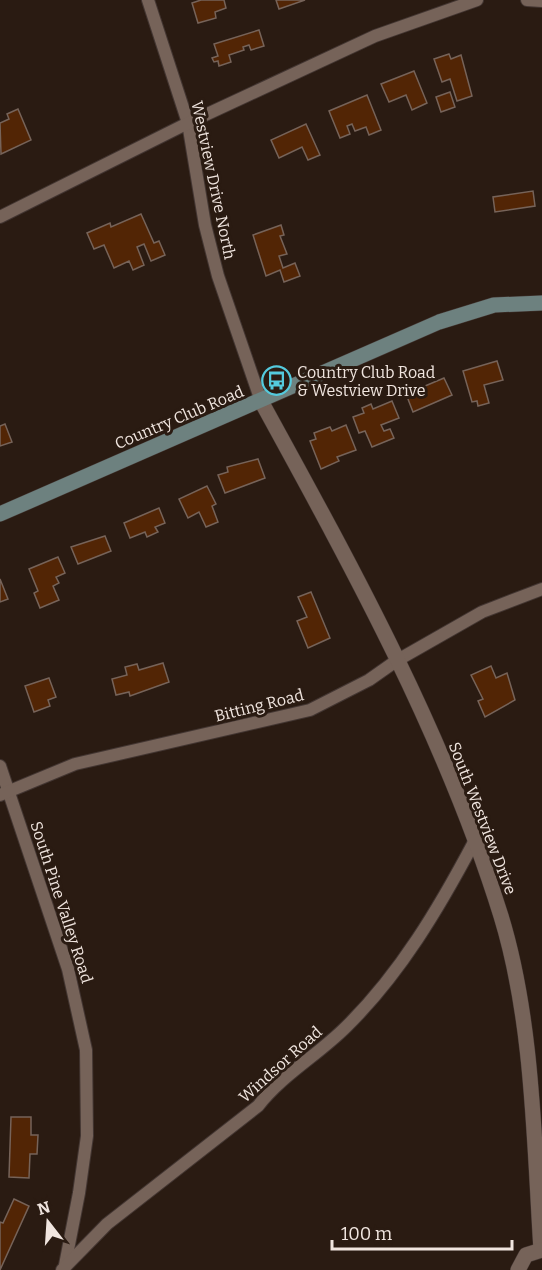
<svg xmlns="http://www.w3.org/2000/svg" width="542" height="1270" font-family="Bitter,serif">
<rect width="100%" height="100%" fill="#2a1b12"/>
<!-- building -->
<g fill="#522505" stroke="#766359" stroke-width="1.5">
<path d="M 201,0 L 224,0 L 226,8 L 215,12 L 216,18 L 198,23 L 192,3 Z"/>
<path d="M 276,0 L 305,0 L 279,9 Z"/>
<path d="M 259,30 L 264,46 L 251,50 L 249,45 L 243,47 L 244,50 L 229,55 L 231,62 L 219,66 L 218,61 L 214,62 L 212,58 L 218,56 L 214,44 Z"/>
<path d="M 449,54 L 451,59 L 461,55 L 472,96 L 457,101 L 450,79 L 442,82 L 434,59 Z"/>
<path d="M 414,71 L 427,103 L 412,110 L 406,95 L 389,102 L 381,84 Z"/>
<path d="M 450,92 L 455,107 L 441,112 L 436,97 Z"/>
<path d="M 367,95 L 381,130 L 369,135 L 366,127 L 355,131 L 352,124 L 347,126 L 350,134 L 340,138 L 329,111 Z"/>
<path d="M 18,109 L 31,140 L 1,154 L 0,123 L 9,119 L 7,114 Z"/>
<path d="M 306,124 L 320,155 L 308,160 L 302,147 L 279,158 L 271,140 Z"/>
<path d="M 533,191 L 535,206 L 495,212 L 493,197 Z"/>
<path d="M 141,214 L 154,243 L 159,241 L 165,255 L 151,261 L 144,244 L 137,247 L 144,265 L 133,270 L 129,261 L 114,268 L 104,245 L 94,249 L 87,233 L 110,223 L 111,227 Z"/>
<path d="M 281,225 L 284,235 L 280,236 L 287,254 L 279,256 L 283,268 L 295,263 L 300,276 L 284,282 L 280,270 L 266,276 L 253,235 Z"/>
<path d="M 497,361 L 503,380 L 484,385 L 489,403 L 478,406 L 477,401 L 472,402 L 463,371 Z"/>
<path d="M 444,378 L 452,395 L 413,412 L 406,394 Z"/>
<path d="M 392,401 L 399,418 L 381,425 L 384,431 L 390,429 L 394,438 L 372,447 L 365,431 L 359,433 L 353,417 L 364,413 L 362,408 L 371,404 L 373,409 Z"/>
<path d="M 5,424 L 12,442 L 0,446 L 0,426 Z"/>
<path d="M 346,425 L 356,450 L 337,457 L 339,461 L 321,469 L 310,441 L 316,439 L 314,433 L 330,427 L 332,431 Z"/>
<path d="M 258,459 L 265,478 L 225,493 L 218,475 L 228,472 L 227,467 Z"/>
<path d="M 207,486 L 216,504 L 212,506 L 218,522 L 206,527 L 199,512 L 188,518 L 179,499 Z"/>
<path d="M 159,508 L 165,523 L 155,527 L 158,532 L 147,537 L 145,532 L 130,538 L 124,523 Z"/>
<path d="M 105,536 L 111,551 L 78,564 L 71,547 Z"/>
<path d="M 58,557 L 65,573 L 56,577 L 59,583 L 53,586 L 59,600 L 40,608 L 34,593 L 38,591 L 29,569 Z"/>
<path d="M 0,579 L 8,599 L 0,602 Z"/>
<path d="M 311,592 L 330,638 L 308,648 L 297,621 L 307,617 L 298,597 Z"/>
<path d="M 163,663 L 169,682 L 130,696 L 129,692 L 116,695 L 112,679 L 127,675 L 125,667 L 137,664 L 139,670 Z"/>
<path d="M 491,666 L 496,678 L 507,673 L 515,700 L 485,717 L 478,701 L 483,699 L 471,675 Z"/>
<path d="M 49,678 L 56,697 L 48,700 L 50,706 L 34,712 L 25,686 Z"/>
<path d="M 11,1117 L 31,1117 L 31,1135 L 38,1135 L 37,1154 L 30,1154 L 29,1178 L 9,1177 Z"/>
<path d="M 14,1199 L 29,1206 L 0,1270 L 0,1222 L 3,1223 Z"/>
</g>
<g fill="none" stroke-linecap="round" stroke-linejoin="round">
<defs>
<g id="minor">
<path d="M 148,0 L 188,123 L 205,225 L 218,276 L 261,401"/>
<path d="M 527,0 L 542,1"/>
<path d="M 0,217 L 188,123 L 375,36 L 477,0"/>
<path d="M 0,766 L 68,969 L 86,1050 L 87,1136 L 79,1193 L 65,1265"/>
<path d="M 0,795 L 75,764 L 310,710 L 369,680 L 396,661 L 482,612 L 542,589"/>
<path d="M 62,1270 L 107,1224 L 258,1106 C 282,1075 318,1055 346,1027 C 400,974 439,908 474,842"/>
</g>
<g id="tertiary">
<path d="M 261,401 C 352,567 445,735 501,916 C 533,1020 534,1141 541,1250"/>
<path d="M 518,1270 L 526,1255 L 542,1250"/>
</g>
<path id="secondary" d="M 0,514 L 439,322 L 494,305 L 542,303"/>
</defs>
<!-- minor casing -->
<use href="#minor" stroke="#433632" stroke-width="14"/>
<!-- tertiary casing -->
<use href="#tertiary" stroke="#433632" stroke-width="16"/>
<!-- secondary casing -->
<use href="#secondary" stroke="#433632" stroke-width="16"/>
<!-- minor -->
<use href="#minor" stroke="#766359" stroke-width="12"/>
<!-- tertiary -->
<use href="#tertiary" stroke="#766359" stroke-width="15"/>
<!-- secondary -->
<use href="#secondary" stroke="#6d817f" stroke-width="15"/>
</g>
<!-- icons -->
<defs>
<symbol id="bus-ring" viewBox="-11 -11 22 22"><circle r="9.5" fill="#2a1b12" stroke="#54cadd" stroke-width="1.5"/><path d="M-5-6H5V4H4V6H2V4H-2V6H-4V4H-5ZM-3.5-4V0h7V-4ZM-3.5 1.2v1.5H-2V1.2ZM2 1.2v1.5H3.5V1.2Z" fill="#54cadd"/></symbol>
</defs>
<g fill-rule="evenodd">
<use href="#bus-ring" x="260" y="364" width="33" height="33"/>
</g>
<g text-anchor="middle" stroke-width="6" stroke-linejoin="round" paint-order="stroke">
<!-- street labels -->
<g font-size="16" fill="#f0e5df" stroke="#2a1b12">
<text transform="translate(214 180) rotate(78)" y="6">Westview Drive North</text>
<text transform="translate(179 417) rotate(-23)" y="6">Country Club Road</text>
<text transform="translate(259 705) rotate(-14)" y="6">Bitting Road</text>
<text transform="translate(483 818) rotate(69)" y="6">South Westview Drive</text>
<text transform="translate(62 902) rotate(72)" y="6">South Pine Valley Road</text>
<text transform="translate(280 1064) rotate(-42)" y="6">Windsor Road</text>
</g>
<!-- poi labels -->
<g font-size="16" fill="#f0e5df" stroke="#2a1b12" text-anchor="start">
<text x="297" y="378">Country Club Road<tspan x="297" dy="18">&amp; Westview Drive</tspan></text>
</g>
</g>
<!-- north arrow -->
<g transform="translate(48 1222) rotate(343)" stroke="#2a1b12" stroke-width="4.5" paint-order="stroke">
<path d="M0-4.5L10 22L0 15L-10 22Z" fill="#f0e5df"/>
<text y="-9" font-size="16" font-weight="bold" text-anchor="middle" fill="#f0e5df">N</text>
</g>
<!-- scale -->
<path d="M332 1240v9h180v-9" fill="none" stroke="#f0e5df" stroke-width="3"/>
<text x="341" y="1240" font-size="18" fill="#f0e5df" stroke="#2a1b12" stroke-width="4.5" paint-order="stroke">100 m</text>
</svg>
